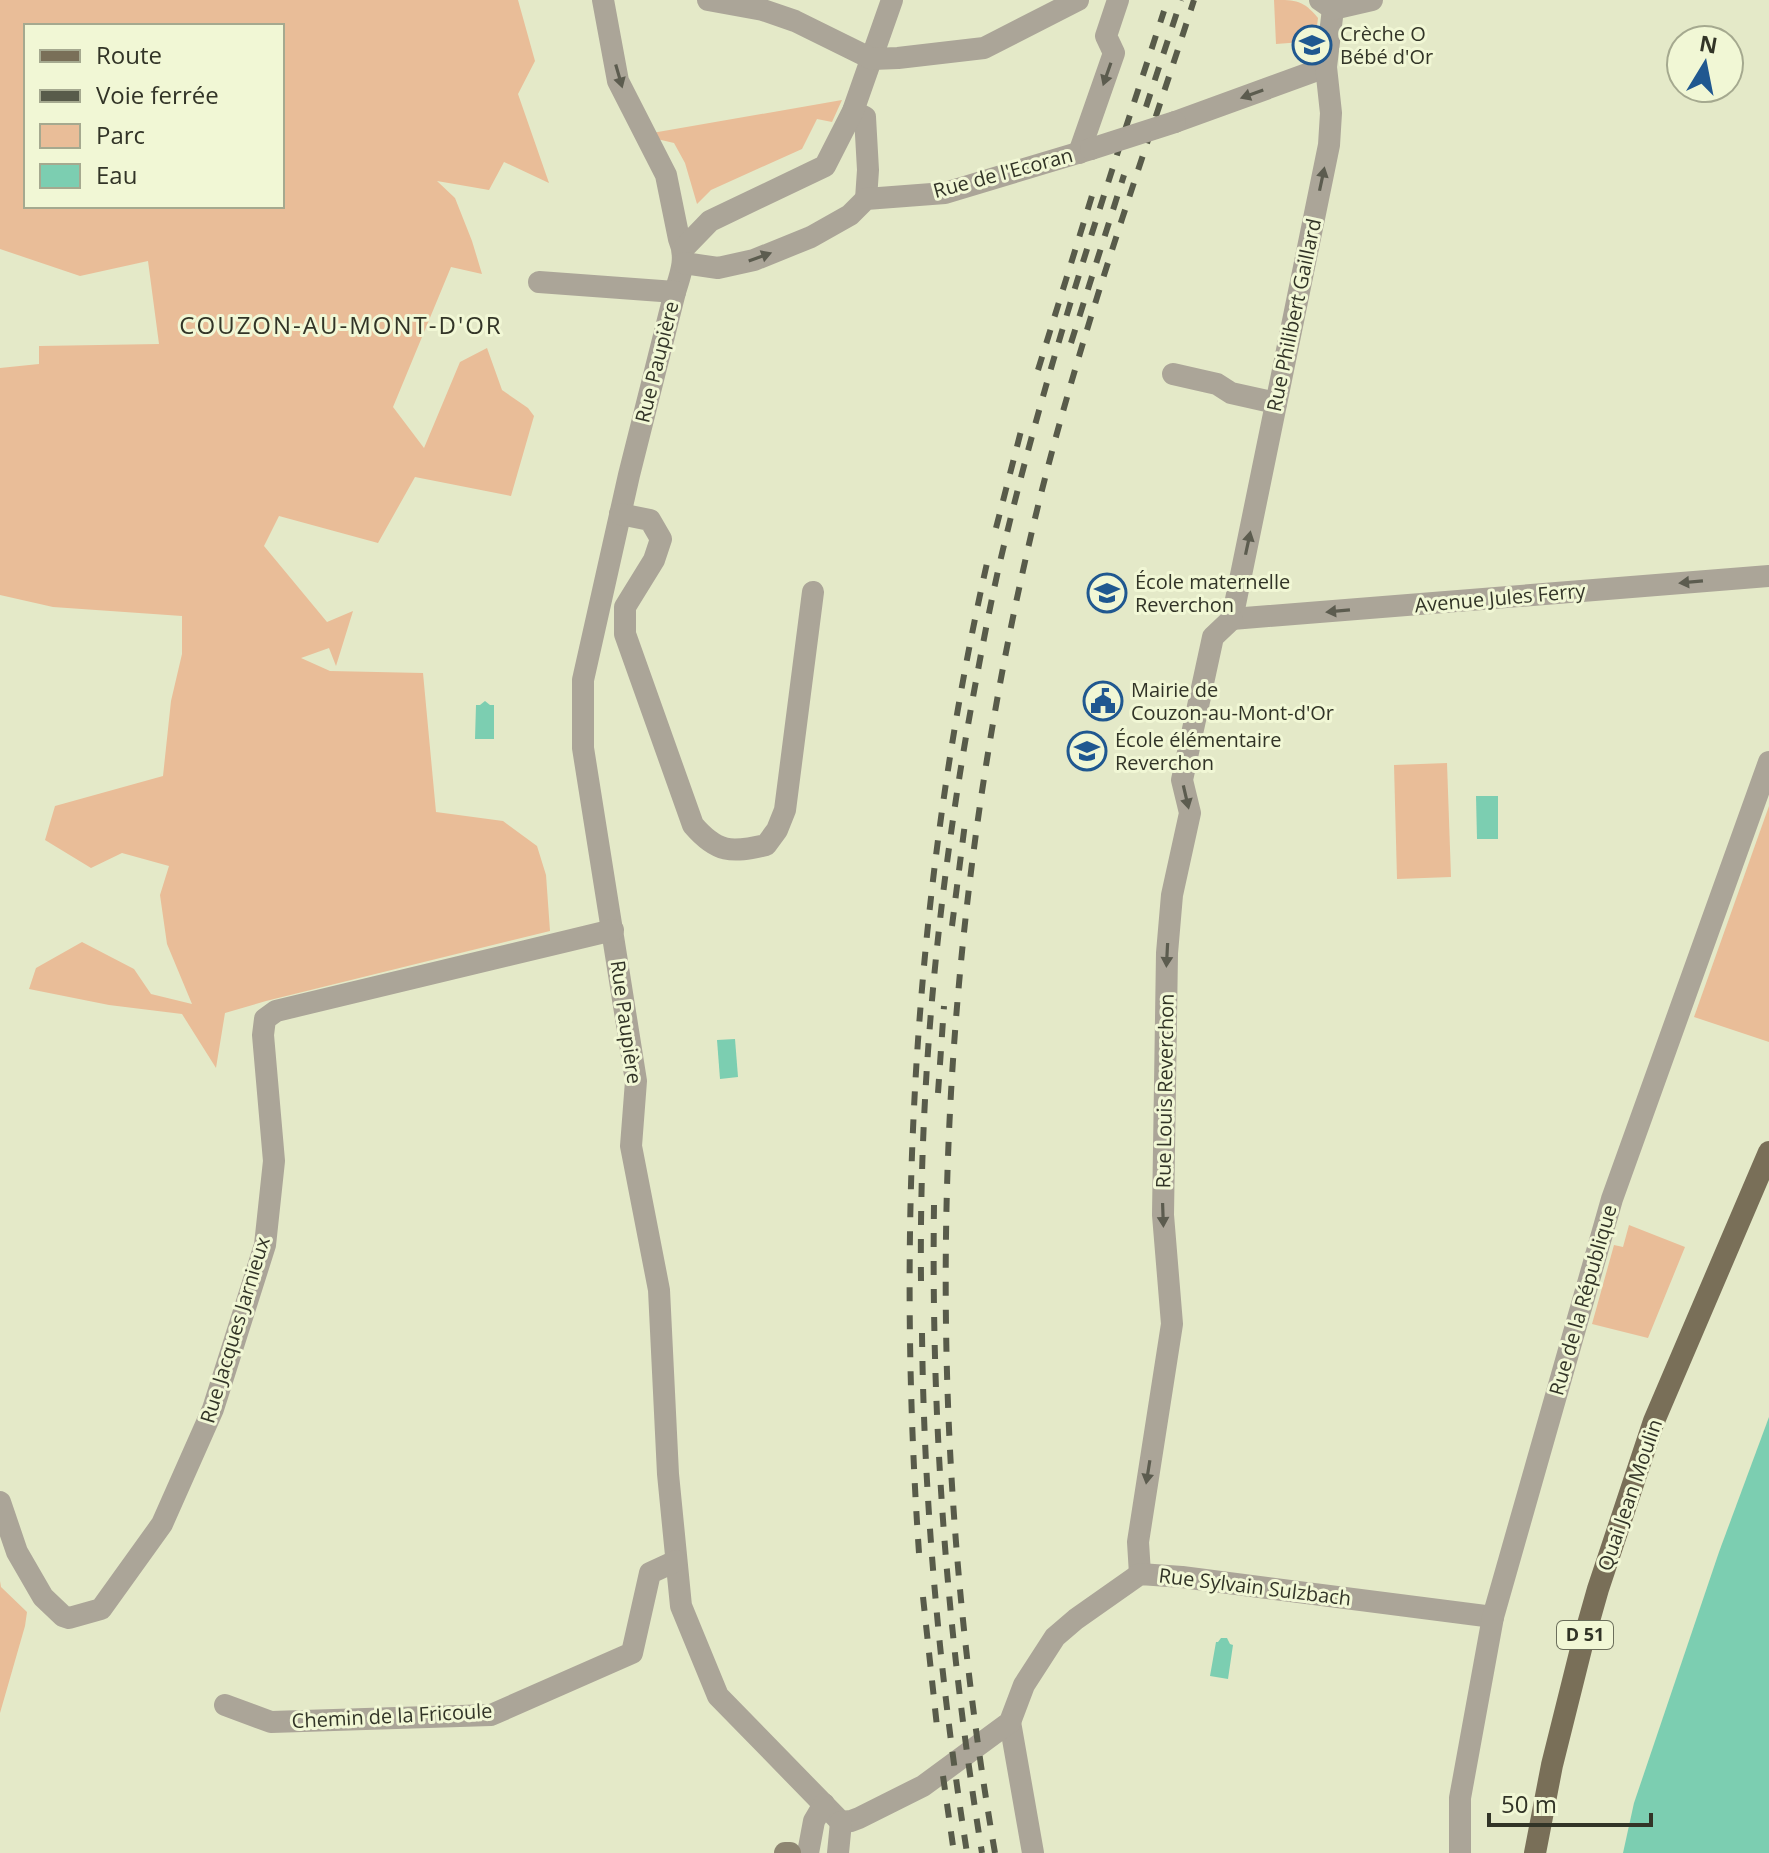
<svg xmlns="http://www.w3.org/2000/svg" width="1769" height="1853" font-family="'Open Sans',sans-serif">
<rect width="100%" height="100%" fill="#e4e9c8"/>
<!-- green -->
<g fill="#e9bd98" fill-rule="evenodd">
<path d="M 0,0 L 518,0 L 535,61 L 518,94 L 549,183 L 504,162 L 489,190 L 437,181 L 455,198 L 472,241 L 482,274 L 451,267 L 393,407 L 424,448 L 460,362 L 487,348 L 502,390 L 528,408 L 534,416 L 511,496 L 415,477 L 378,543 L 279,516 L 264,546 L 327,622 L 353,611 L 336,666 L 329,648 L 301,658 L 330,671 L 423,673 L 436,812 L 503,821 L 537,846 L 546,875 L 550,931 L 266,1001 L 225,1013 L 216,1068 L 182,1014 L 109,1005 L 29,989 L 36,968 L 82,942 L 134,969 L 151,994 L 192,1004 L 167,944 L 160,895 L 169,866 L 122,853 L 91,868 L 45,840 L 55,806 L 163,776 L 171,701 L 182,654 L 182,616 L 53,607 L 0,595 L 0,368 L 39,364 L 39,346 L 159,344 L 148,261 L 80,276 L 0,249 ZM 282,26 L 282,206 L 26,206 L 26,26 Z"/>
<path d="M 1274,0 C 1296,0 1303,0 1318,18 L 1315,41 L 1276,44 Z"/>
<path d="M 842,100 L 832,122 L 817,119 L 802,149 L 711,190 L 697,204 L 685,163 L 674,143 L 657,139 L 652,133 Z"/>
<path d="M 1447,763 L 1451,877 L 1397,879 L 1394,765 Z"/>
<path d="M 1769,806 L 1769,1042 L 1694,1017 Z"/>
<path d="M 1629,1225 L 1685,1247 L 1648,1338 L 1592,1324 L 1614,1245 L 1623,1247 Z"/>
<path d="M 0,1581 L 1,1587 L 27,1612 L 25,1626 L 0,1713 Z"/>
</g>
<!-- water -->
<g fill="#7cceb1">
<path d="M 485,701 L 490,705 L 494,705 L 494,739 L 475,739 L 476,705 L 480,705 Z"/>
<path d="M 1476,796 L 1498,796 L 1498,839 L 1477,839 Z"/>
<path d="M 735,1039 L 738,1077 L 720,1079 L 717,1040 Z"/>
<path d="M 1769,1417 L 1769,1853 L 1623,1853 L 1634,1803 L 1719,1552 Z"/>
<path d="M 1221,1638 L 1227,1638 L 1230,1644 L 1233,1645 L 1228,1679 L 1210,1676 L 1216,1642 L 1218,1642 Z"/>
</g>
<g fill="none" stroke-linecap="round" stroke-linejoin="round">
<!-- minor -->
<g stroke="#aba598" stroke-width="22">
<path d="M 603,0 L 618,81 L 666,175 L 679,239 C 687,258 681,273 675,292 L 629,475 L 583,680 L 583,748 L 636,1081 L 631,1146 L 659,1290 L 668,1474 L 681,1606 L 718,1696 L 841,1822"/>
<path d="M 853,111 L 865,117 L 868,170 L 866,199"/>
<path d="M 1175,122 L 1326,67"/>
<path d="M 1079,153 L 1114,53 L 1106,36 L 1118,0"/>
<path d="M 683,249 L 710,221 L 825,166 L 853,111 L 892,0"/>
<path d="M 684,263 L 718,268 L 754,260 L 811,237 L 850,215 L 866,199 L 945,193 L 1091,149"/>
<path d="M 539,282 L 675,292"/>
<path d="M 1173,374 L 1217,384 L 1231,393 L 1276,403"/>
<path d="M 620,514 L 650,520 L 661,539 L 654,560 L 625,607 L 625,634 L 693,825 C 717,853 731,853 766,845 L 777,830 L 785,810 L 813,592"/>
<path d="M 1232,619 L 1329,145 L 1331,113 L 1326,67 L 1333,9"/>
<path d="M 1232,619 L 1769,576"/>
<path d="M 0,1502 L 17,1552 L 43,1597 L 63,1616 L 69,1618 L 101,1609 L 162,1524 L 213,1409 L 265,1245 L 274,1161 L 263,1035 L 265,1019 L 276,1011 L 613,930"/>
<path d="M 1140,1574 L 1138,1542 L 1172,1324 L 1163,1215 L 1167,953 L 1172,895 L 1190,813 L 1182,780 L 1213,637 L 1232,619"/>
<path d="M 225,1705 L 271,1722 L 491,1715 L 632,1653 L 650,1573 L 676,1561"/>
<path d="M 1010,1722 L 1033,1853"/>
<path d="M 841,1822 L 851,1821 L 859,1818 L 923,1786 L 1010,1722 L 1024,1685 L 1055,1637 L 1076,1619 L 1140,1574 L 1182,1577 L 1493,1617"/>
<path d="M 808,1853 L 814,1821 L 824,1804"/>
<path d="M 838,1853 L 841,1822"/>
<path d="M 1460,1853 L 1460,1798 L 1493,1617 L 1612,1199 L 1769,762"/>
</g>
<!-- tertiary -->
<g stroke="#aba598" stroke-width="22">
<path d="M 708,0 L 763,10 L 795,21 L 872,59 L 898,58 L 984,48 L 1078,0"/>
<path d="M 1320,0 L 1333,9 L 1372,0"/>
</g>
<!-- secondary -->
<path stroke="#8e8672" stroke-width="22" d="M 785,1853 L 790,1853"/>
<!-- primary -->
<path stroke="#796f58" stroke-width="22" d="M 1535,1853 L 1552,1765 L 1581,1649 L 1598,1589 L 1654,1421 L 1769,1152"/>
<!-- rail -->
<g stroke="#585b4a" stroke-width="6" stroke-dasharray="14 14" stroke-linecap="butt">
<path d="M 1146,107 L 1181,0"/>
<path d="M 1071,343 L 1124,175"/>
<path d="M 1038,370 L 1095,186"/>
<path d="M 996,528 L 1021,431"/>
<path d="M 952,926 L 965,823"/>
<path d="M 938,1093 L 944,1006"/>
<path d="M 934,1205 C 931,1423 947,1638 982,1853"/>
<path d="M 921,1281 C 919,1085 938,889 973,697 C 983,643 993,589 1006,537 C 1049,359 1107,185 1164,11"/>
<path d="M 922,1333 C 924,1508 940,1681 967,1853"/>
<path d="M 919,1553 C 896,1221 914,888 987,563"/>
<path d="M 923,1597 L 938,1736"/>
<path d="M 943,1776 L 954,1853"/>
<path d="M 995,1853 C 920,1420 930,973 1029,544 C 1071,360 1136,180 1194,0"/>
</g>
<!-- minor-bridge -->
<path stroke="#aba598" stroke-width="22" d="M 1091,149 L 1175,122"/>
</g>
<!-- one-way arrows -->
<defs><path id="oneway-solid" d="M-6-.8H1V-3.2L6.5 0L1 3.2V.8H-6Z" transform="scale(2)"/></defs>
<g fill="#5c5c4f">
<use href="#oneway-solid" transform="translate(1107 74) rotate(109)"/>
<use href="#oneway-solid" transform="translate(619 76) rotate(74)"/>
<use href="#oneway-solid" transform="translate(1252 94) rotate(160)"/>
<use href="#oneway-solid" transform="translate(1322 179) rotate(-78)"/>
<use href="#oneway-solid" transform="translate(760 257) rotate(-20)"/>
<use href="#oneway-solid" transform="translate(1248 543) rotate(-78)"/>
<use href="#oneway-solid" transform="translate(1691 582) rotate(175)"/>
<use href="#oneway-solid" transform="translate(1338 611) rotate(175)"/>
<use href="#oneway-solid" transform="translate(1186 797) rotate(77)"/>
<use href="#oneway-solid" transform="translate(1167 955) rotate(93)"/>
<use href="#oneway-solid" transform="translate(1163 1215) rotate(88)"/>
<use href="#oneway-solid" transform="translate(1148 1472) rotate(99)"/>
</g>
<!-- icons -->
<defs>
<symbol id="school-ring" viewBox="-11 -11 22 22"><circle r="9.5" fill="#f1f7d5" stroke="#205890" stroke-width="1.5"/><path d="M0-5L7-2L0 1L-7-2ZM-4 1L0 2.5L4 1V4Q0 6-4 4Z" fill="#205890"/></symbol>
<symbol id="civic-ring" viewBox="-11 -11 22 22"><circle r="9.5" fill="#f1f7d5" stroke="#205890" stroke-width="1.5"/><path d="M-.6-6.5H3V-4.5H.6V-3L4-1V1h2V6H-6V1h2V-1L-.6-3ZM-1.2 2.5V6h2.4V2.5Z" fill="#205890"/></symbol>
</defs>
<g fill-rule="evenodd">
<use href="#school-ring" x="1290" y="23" width="44" height="44"/>
<use href="#school-ring" x="1085" y="571" width="44" height="44"/>
<use href="#civic-ring" x="1081" y="679" width="44" height="44"/>
<use href="#school-ring" x="1065" y="729" width="44" height="44"/>
</g>
<g text-anchor="middle" stroke-width="6" stroke-linejoin="round" paint-order="stroke">
<!-- shield labels -->
<rect fill="#f1f7d5" stroke="#6b6e5b" stroke-width="2" x="1557" y="1621" width="56" height="28" rx="6"/>
<g font-size="18" font-weight="bold" fill="#323427">
<text x="1585" y="1641">D 51</text>
</g>
<!-- poi labels -->
<g font-size="20" fill="#323427" stroke="#f1f7d5" text-anchor="start">
<text x="1340" y="41">Crèche O<tspan x="1340" dy="23">Bébé d'Or</tspan></text>
<text x="1135" y="589">École maternelle<tspan x="1135" dy="23">Reverchon</tspan></text>
<text x="1131" y="697">Mairie de<tspan x="1131" dy="23">Couzon-au-Mont-d'Or</tspan></text>
<text x="1115" y="747">École élémentaire<tspan x="1115" dy="23">Reverchon</tspan></text>
</g>
<!-- street labels -->
<g font-size="20" fill="#323427" stroke="#f1f7d5">
<text transform="translate(1003 173) rotate(-15)" y="7">Rue de l'Ecoran</text>
<text transform="translate(1294 315) rotate(-78)" y="7">Rue Philibert Gaillard</text>
<text transform="translate(657 362) rotate(-76)" y="7">Rue Paupière</text>
<text transform="translate(1500 598) rotate(-5)" y="7">Avenue Jules Ferry</text>
<text transform="translate(626 1022) rotate(82)" y="7">Rue Paupière</text>
<text transform="translate(1165 1091) rotate(-89)" y="7">Rue Louis Reverchon</text>
<text transform="translate(1583 1300) rotate(-74)" y="7">Rue de la République</text>
<text transform="translate(235 1330) rotate(-73)" y="7">Rue Jacques Jarnieux</text>
<text transform="translate(1630 1495) rotate(-71)" y="7">Quai Jean Moulin</text>
<text transform="translate(1255 1587) rotate(7)" y="7">Rue Sylvain Sulzbach</text>
<text transform="translate(392 1716) rotate(-3)" y="7">Chemin de la Fricoule</text>
</g>
<!-- quarter labels -->
<g font-size="24" letter-spacing="2" fill="#323427" stroke="#f1f7d5">
<text x="341" y="334">COUZON-AU-MONT-D'OR</text>
</g>
</g>
<!-- legend -->
<rect x="24" y="24" width="260" height="184" fill="#f1f7d5" stroke="#a5a98f" stroke-width="2"/>
<rect x="40" y="50" width="40" height="12" fill="#796f58" stroke="#a5a98f" stroke-width="2"/>
<text x="96" y="64" font-size="24" fill="#323427">Route</text>
<rect x="40" y="90" width="40" height="12" fill="#585b4a" stroke="#a5a98f" stroke-width="2"/>
<text x="96" y="104" font-size="24" fill="#323427">Voie ferrée</text>
<rect x="40" y="124" width="40" height="24" fill="#e9bd98" stroke="#a5a98f" stroke-width="2"/>
<text x="96" y="144" font-size="24" fill="#323427">Parc</text>
<rect x="40" y="164" width="40" height="24" fill="#7cceb1" stroke="#a5a98f" stroke-width="2"/>
<text x="96" y="184" font-size="24" fill="#323427">Eau</text>
<!-- north arrow -->
<g transform="translate(1705 64) rotate(10)"><circle r="38" fill="#f1f7d5" stroke="#a5a98f" stroke-width="2"/>
<path d="M0-6L14 30L0 20L-14 30Z" fill="#205890"/>
<text y="-12" font-size="22" font-weight="bold" text-anchor="middle" fill="#323427">N</text>
</g>
<!-- scale -->
<path d="M1489 1813v12h162v-12" fill="none" stroke="#323427" stroke-width="4"/>
<text x="1501" y="1813" font-size="24" fill="#323427" stroke="#f1f7d5" stroke-width="6" paint-order="stroke">50 m</text>
</svg>
